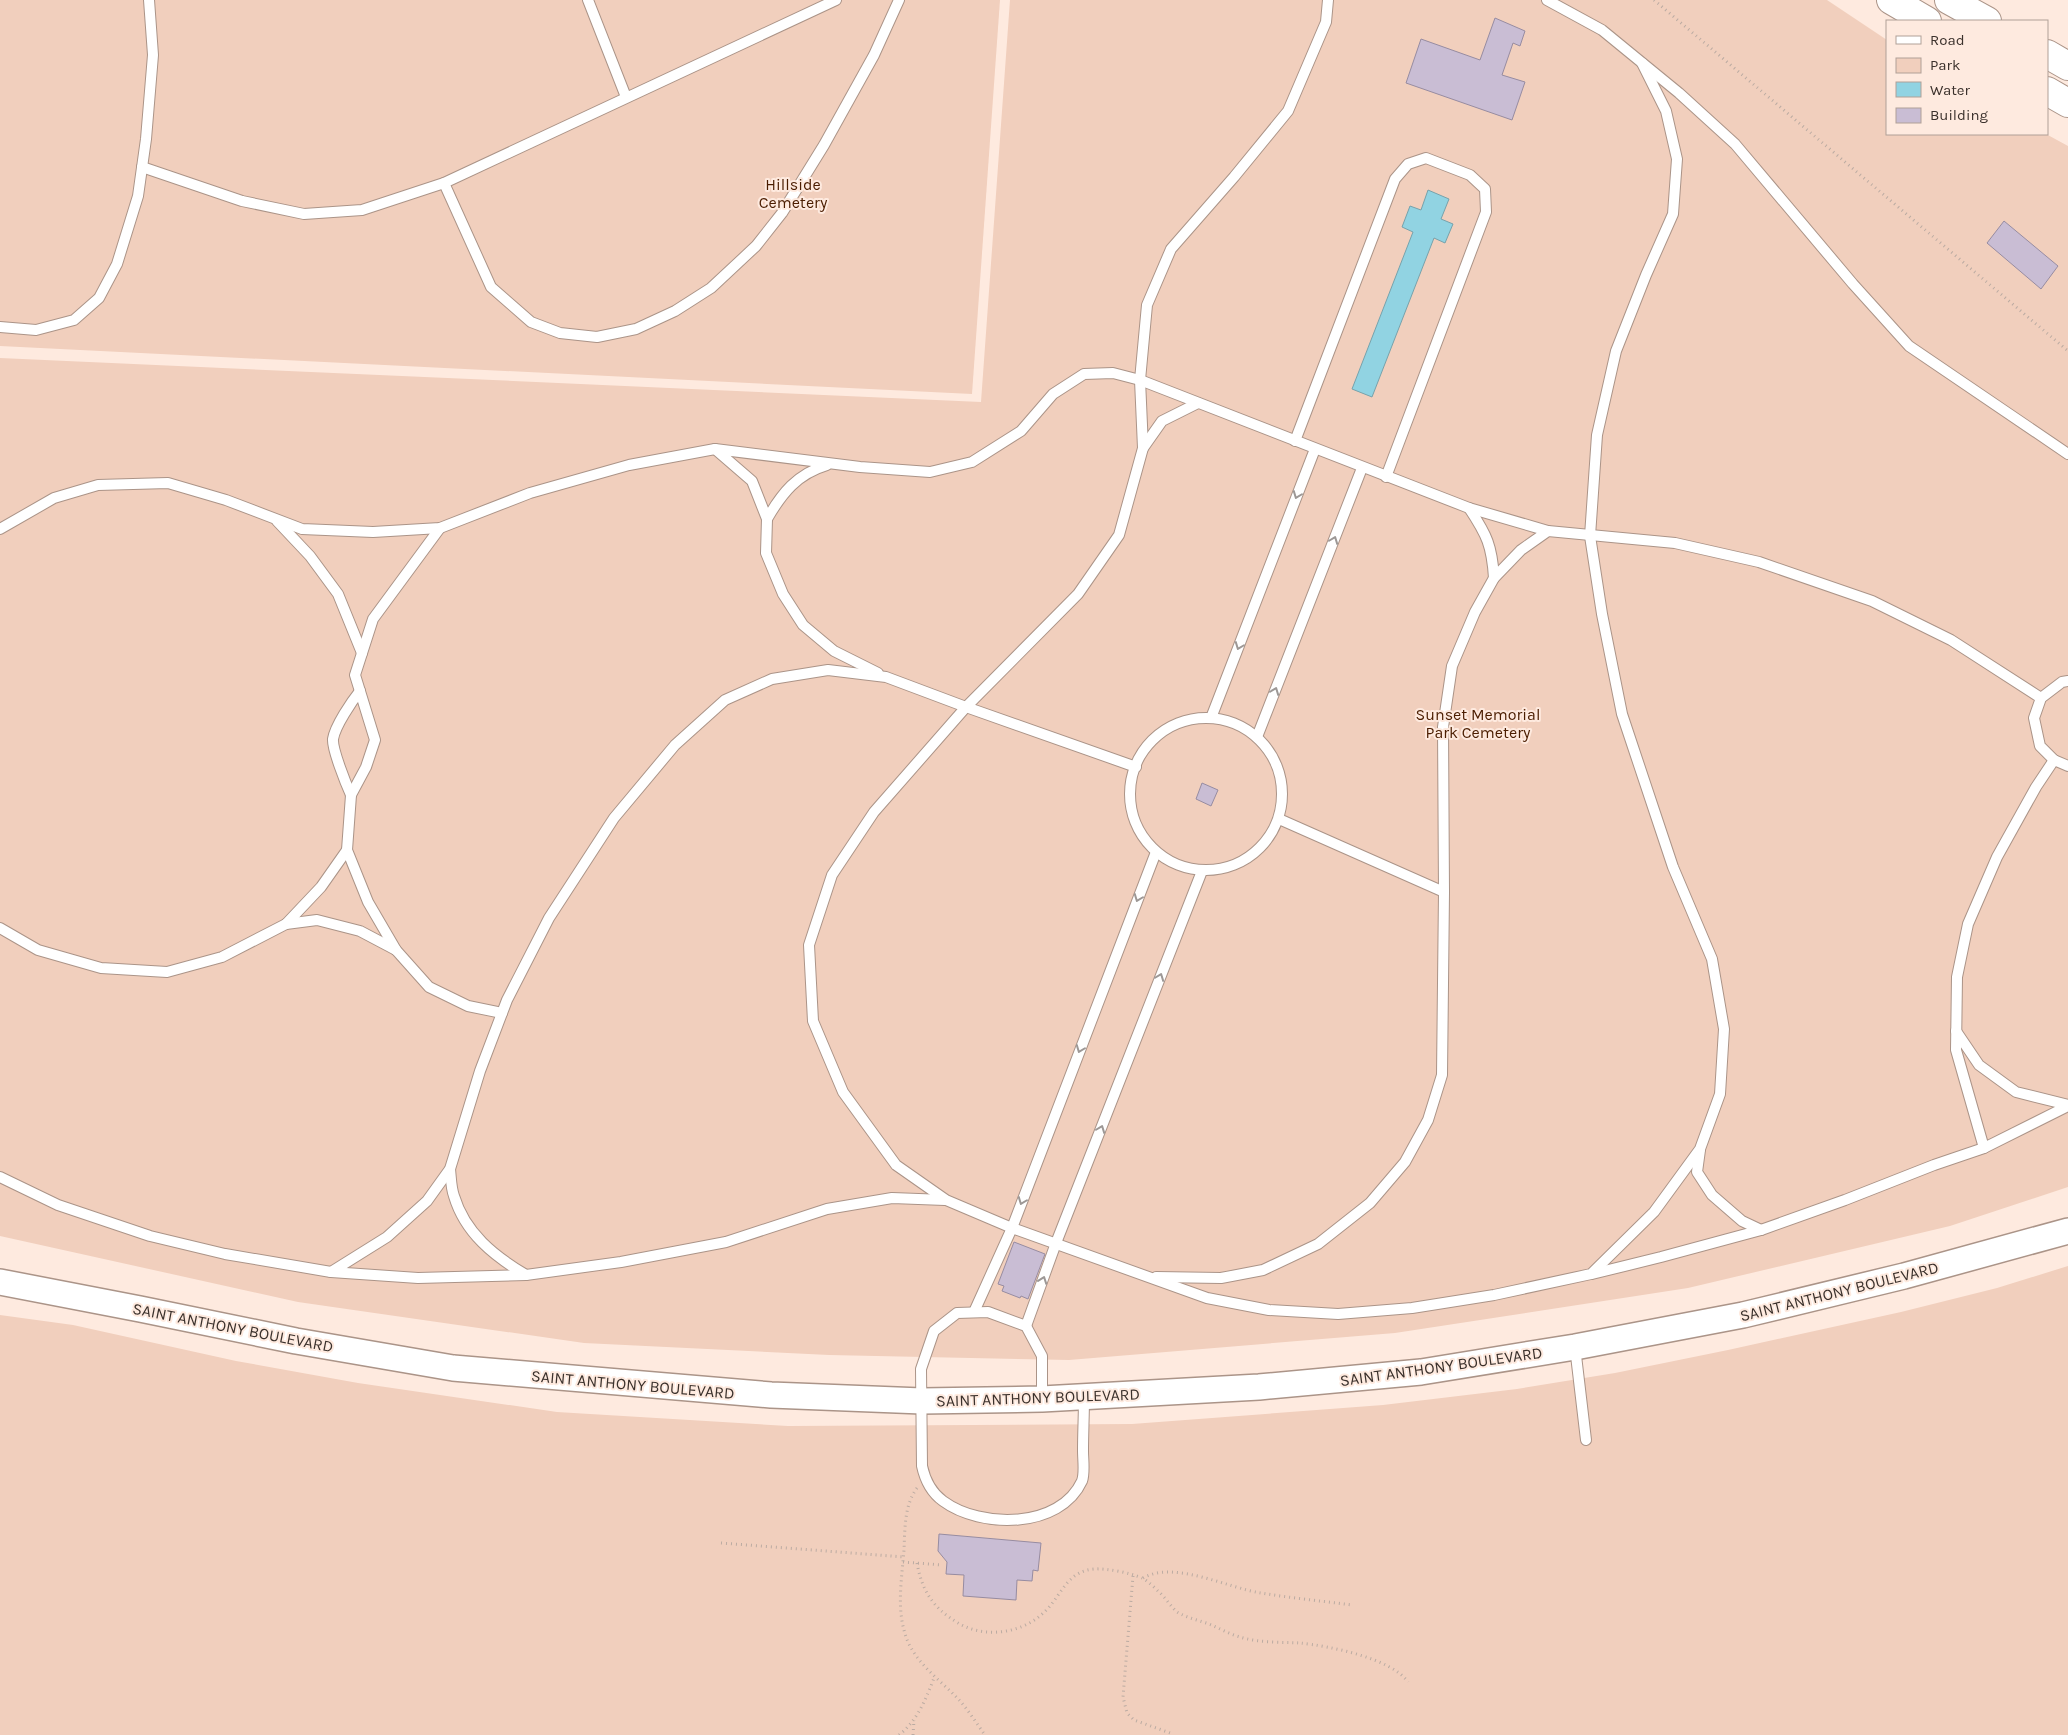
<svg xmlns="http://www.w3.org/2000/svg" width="2068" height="1735" font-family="Karla,sans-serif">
<rect width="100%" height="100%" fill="#feeadf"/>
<!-- green -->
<g fill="#f1cfbd">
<path d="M 0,0 L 1000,0 L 972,394 L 0,346 Z"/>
<path d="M 1010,0 L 1827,0 L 1887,40 L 1887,134 L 2046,134 L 2068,146 L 2068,1187 L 1950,1226 L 1688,1288 L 1395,1333 L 1069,1360 L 829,1355 L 584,1343 L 298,1302 L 0,1236 L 0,358 L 981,402 Z"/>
<path d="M 2068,1266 L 2068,1735 L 0,1735 L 0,1315 L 73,1325 L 236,1361 L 358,1383 L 557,1412 L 788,1426 L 1132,1424 L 1383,1405 L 1517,1389 L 1615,1373 L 1728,1350 L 1901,1312 L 1997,1288 Z"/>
</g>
<!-- water -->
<path fill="#91d3e2" stroke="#77a2ab" d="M 1428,190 L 1449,199 L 1441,219 L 1453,224 L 1445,243 L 1434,238 L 1372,397 L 1352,389 L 1413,232 L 1402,227 L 1410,206 L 1421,210 Z"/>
<!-- building -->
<g fill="#c9bdd4" stroke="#978ca1">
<path d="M 1495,18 L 1525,31 L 1520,46 L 1513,43 L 1502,75 L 1525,82 L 1512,120 L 1406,83 L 1421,39 L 1480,60 Z"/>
<path d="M 2004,221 L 2058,266 L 2041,289 L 1987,243 Z"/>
<path d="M 1202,783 L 1218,790 L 1211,806 L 1196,799 Z"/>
<path d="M 1014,1242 L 1045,1254 L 1028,1299 L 1021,1296 L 1020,1298 L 1002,1291 L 1004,1286 L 998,1284 Z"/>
<path d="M 939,1534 L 1041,1543 L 1038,1571 L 1033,1570 L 1032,1581 L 1017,1580 L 1016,1600 L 963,1596 L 964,1575 L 946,1574 L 947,1562 L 938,1551 Z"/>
</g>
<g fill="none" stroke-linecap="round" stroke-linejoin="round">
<defs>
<g id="service">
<path d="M 588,0 L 626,97"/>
<path d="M 1328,0 L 1326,22 L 1288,111 L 1234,177 L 1171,249 L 1147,305 L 1140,380 L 1143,448 L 1119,535 L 1078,594 L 966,707 L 874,812 L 832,875 L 809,945 L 813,1021 L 843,1092 L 896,1165 L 946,1200 L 1012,1228 L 1207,1298 L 1269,1310 L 1338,1314 L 1412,1308 L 1494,1295 L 1591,1274 L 1654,1212 L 1700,1149 L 1720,1094 L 1724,1029 L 1712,959 L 1673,867 L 1622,714 L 1602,614 L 1590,536 L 1597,435 L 1616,351 L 1646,275 L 1673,214 L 1677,159 L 1666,111 L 1642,63"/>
<path d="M 1547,0 L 1602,30 L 1679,93 L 1735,144 L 1853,284 L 1909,346 L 2068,454"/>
<path d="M 142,167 L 242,201 L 304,214 L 362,210 L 444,183 L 836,0"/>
<path d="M 444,183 L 491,287 L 531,322 L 560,333 L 597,337 L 636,329 L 675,311 L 711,288 L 756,246 L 782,213 L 824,145 L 874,55 L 899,0"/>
<path d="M 0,327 L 36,330 L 74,320 L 99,298 L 117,264 L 138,196 L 146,139 L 153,55 L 149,0"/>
<path d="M 1295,441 L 1395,179 L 1408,164 L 1426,158 L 1470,175 L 1485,189 L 1486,212 L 1386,477"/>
<path d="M 1143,448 L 1162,421 L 1198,403"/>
<path d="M 715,449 L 752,481 L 767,519 L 766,553 L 783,594 L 803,625 L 834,651 L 878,673"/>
<path d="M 1469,508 C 1487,535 1492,546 1494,578"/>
<path d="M 767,519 C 782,493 797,474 827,465"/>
<path d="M 277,521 L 310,556 L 338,594 L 362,653"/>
<path d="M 440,528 L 373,619 L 355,675 L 375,740 L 366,767 L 351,795 L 347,850 L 368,902 L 396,950 L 429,987 L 468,1006 L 502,1013"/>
<path d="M 0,529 L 54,498 L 98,485 L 168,483 L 226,500 L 302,529 L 373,532 L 440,528 L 530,493 L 629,465 L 715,449 L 860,467 L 930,472 L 972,462 L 1021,431 L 1053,394 L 1084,374 L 1113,373 L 1140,380 L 1469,508 L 1548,531"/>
<path d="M 2068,681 L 2062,682 L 2041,698 L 2034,718 L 2040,746 L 2054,760 L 2068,766"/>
<path d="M 1211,718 L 1315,449"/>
<circle cx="1206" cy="794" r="76"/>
<path d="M 1257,737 L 1362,468"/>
<path d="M 351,795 C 346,784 332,749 333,739 C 335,726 352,701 360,691"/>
<path d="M 1279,819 L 1444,892"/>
<path d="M 286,924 L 317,920 L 360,931 L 396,950"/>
<path d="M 0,928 L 38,950 L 101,968 L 167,972 L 222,957 L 286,924 L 321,887 L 347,850"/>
<path d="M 1956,1031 L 1979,1065 L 2016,1092 L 2068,1105"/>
<path d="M 1984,1148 L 1956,1050 L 1957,977 L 1968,924 L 1997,857 L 2036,787 L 2054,760"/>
<path d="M 1700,1150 L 1697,1172 L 1712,1195 L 1742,1221 L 1761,1230"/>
<path d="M 450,1169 C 451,1178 451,1188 454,1196 C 465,1233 494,1256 526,1275"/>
<path d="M 0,1177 L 58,1205 L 150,1236 L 225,1254 L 331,1272 L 418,1278 L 526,1275 L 621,1262 L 726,1242 L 827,1209 L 892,1198 L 945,1200"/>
<path d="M 331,1272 L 387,1237 L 427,1201 L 450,1169 L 480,1071 L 507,1000 L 549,918 L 614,818 L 675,745 L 725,700 L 772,679 L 828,670 L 886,677 L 966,707 L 1136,767"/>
<path d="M 1592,1274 L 1661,1257 L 1761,1230 L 1845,1200 L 1934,1165 L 1984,1148 L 2068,1106"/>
<path d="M 1156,1277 L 1221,1278 L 1263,1270 L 1318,1244 L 1370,1203 L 1405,1162 L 1428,1120 L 1442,1075 L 1444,892 L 1443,727 L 1452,666 L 1475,612 L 1494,578 L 1521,550 L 1548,531 L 1675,543 L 1759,562 L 1872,601 L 1951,640 L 2041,698"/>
<path d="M 974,1312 L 1012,1228 L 1156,852"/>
<path d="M 1026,1326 L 1056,1243 L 1202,871"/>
<path d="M 1575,1347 L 1586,1440"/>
<path d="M 1042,1399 L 1042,1356 L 1026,1326 L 988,1312 L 957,1313 L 934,1331 L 921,1369 L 922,1466 C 925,1480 932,1493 943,1501 C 981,1529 1060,1529 1082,1481 C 1085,1473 1083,1460 1083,1451 C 1083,1433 1084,1415 1084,1397"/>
</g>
<path id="tertiary" d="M 0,1282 L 140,1309 L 296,1341 L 453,1368 L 771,1395 L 922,1401 L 1042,1399 L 1259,1387 L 1421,1372 L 1575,1347 L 1743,1315 L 1904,1276 L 2068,1231"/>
<g id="secondary">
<path d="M 1891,0 L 1927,21"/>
<path d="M 1949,0 L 1987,21"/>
<path d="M 2047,54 L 2068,66"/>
<path d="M 2047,91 L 2068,103"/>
</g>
</defs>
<!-- service casing -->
<use href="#service" stroke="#ab9488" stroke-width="12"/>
<!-- tertiary casing -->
<use href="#tertiary" stroke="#ab9488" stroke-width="28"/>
<!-- secondary casing -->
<use href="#secondary" stroke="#ab9488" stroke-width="30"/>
<!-- path -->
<g stroke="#bbaba2" stroke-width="3" stroke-dasharray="1 4" stroke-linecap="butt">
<path d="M 1654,0 L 2068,351"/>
<path d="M 917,1488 C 904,1505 905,1530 904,1550 C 902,1576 897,1605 904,1630 C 911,1661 940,1679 960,1701 C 969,1711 977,1724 985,1735"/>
<path d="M 721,1543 L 904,1557"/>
<path d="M 903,1562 L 942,1565"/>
<path d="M 917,1563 C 922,1591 933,1608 958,1623 C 987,1640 1028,1633 1050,1606 C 1063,1590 1070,1571 1094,1569 C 1106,1568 1131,1573 1142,1578 C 1148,1581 1155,1588 1159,1592 C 1166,1598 1171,1607 1177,1612 C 1187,1618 1198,1620 1209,1624 C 1219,1628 1229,1634 1240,1637 C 1259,1643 1281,1642 1300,1643 C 1329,1646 1391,1658 1408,1682"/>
<path d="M 1133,1576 L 1123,1697 L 1127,1713 L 1134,1720 L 1173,1734"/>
<path d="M 1143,1578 C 1174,1560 1228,1588 1261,1593 C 1291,1598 1322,1601 1352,1605"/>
<path d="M 899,1735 C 917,1721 926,1699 934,1678"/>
<path d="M 913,1735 L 914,1720"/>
</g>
<!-- service -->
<use href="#service" stroke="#fff" stroke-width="10"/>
<!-- tertiary -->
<use href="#tertiary" stroke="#fff" stroke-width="25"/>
<!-- secondary -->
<use href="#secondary" stroke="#fff" stroke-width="28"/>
</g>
<!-- one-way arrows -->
<defs><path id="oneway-chevron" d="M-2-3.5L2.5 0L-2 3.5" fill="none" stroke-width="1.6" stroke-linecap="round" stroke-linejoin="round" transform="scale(1.25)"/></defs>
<g stroke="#9d9896">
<use href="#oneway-chevron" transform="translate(1297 495) rotate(111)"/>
<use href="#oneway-chevron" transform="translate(1334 540) rotate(-69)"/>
<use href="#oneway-chevron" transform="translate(1239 646) rotate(111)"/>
<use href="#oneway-chevron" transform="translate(1275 691) rotate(-69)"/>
<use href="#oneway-chevron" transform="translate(1138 898) rotate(111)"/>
<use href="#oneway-chevron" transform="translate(1160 977) rotate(-69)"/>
<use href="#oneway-chevron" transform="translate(1080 1049) rotate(111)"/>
<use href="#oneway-chevron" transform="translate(1101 1129) rotate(-69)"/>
<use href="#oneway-chevron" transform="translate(1022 1201) rotate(111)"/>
<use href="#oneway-chevron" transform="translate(1043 1280) rotate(-70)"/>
</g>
<g text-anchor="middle" stroke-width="4" stroke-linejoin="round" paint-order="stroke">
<!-- park labels -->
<g font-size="16" fill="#4b1d00" stroke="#feeadf">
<text x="793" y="190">Hillside<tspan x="793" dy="18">Cemetery</tspan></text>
<text x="1478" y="720">Sunset Memorial<tspan x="1478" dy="18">Park Cemetery</tspan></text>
</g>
<!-- street labels -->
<g font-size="16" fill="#3b312c" stroke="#feeadf">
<text transform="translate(1839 1291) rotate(-14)" y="6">SAINT ANTHONY BOULEVARD</text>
<text transform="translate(233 1327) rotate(11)" y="6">SAINT ANTHONY BOULEVARD</text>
<text transform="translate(1441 1366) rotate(-8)" y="6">SAINT ANTHONY BOULEVARD</text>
<text transform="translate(633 1384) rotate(5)" y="6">SAINT ANTHONY BOULEVARD</text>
<text transform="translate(1038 1397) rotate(-2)" y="6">SAINT ANTHONY BOULEVARD</text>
</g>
</g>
<!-- legend -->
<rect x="1886" y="20" width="162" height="115" fill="#feeadf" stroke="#b0a097"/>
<rect x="1896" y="36" width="25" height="8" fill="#ffffff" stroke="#b0a097"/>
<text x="1930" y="45" font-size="15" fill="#3b312c">Road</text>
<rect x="1896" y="58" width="25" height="15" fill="#f1cfbd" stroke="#b0a097"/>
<text x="1930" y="70" font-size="15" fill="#3b312c">Park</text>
<rect x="1896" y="82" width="25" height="15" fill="#91d3e2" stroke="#b0a097"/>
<text x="1930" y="95" font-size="15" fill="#3b312c">Water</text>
<rect x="1896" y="108" width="25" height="15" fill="#c9bdd4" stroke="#b0a097"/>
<text x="1930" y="120" font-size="15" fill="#3b312c">Building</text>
</svg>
